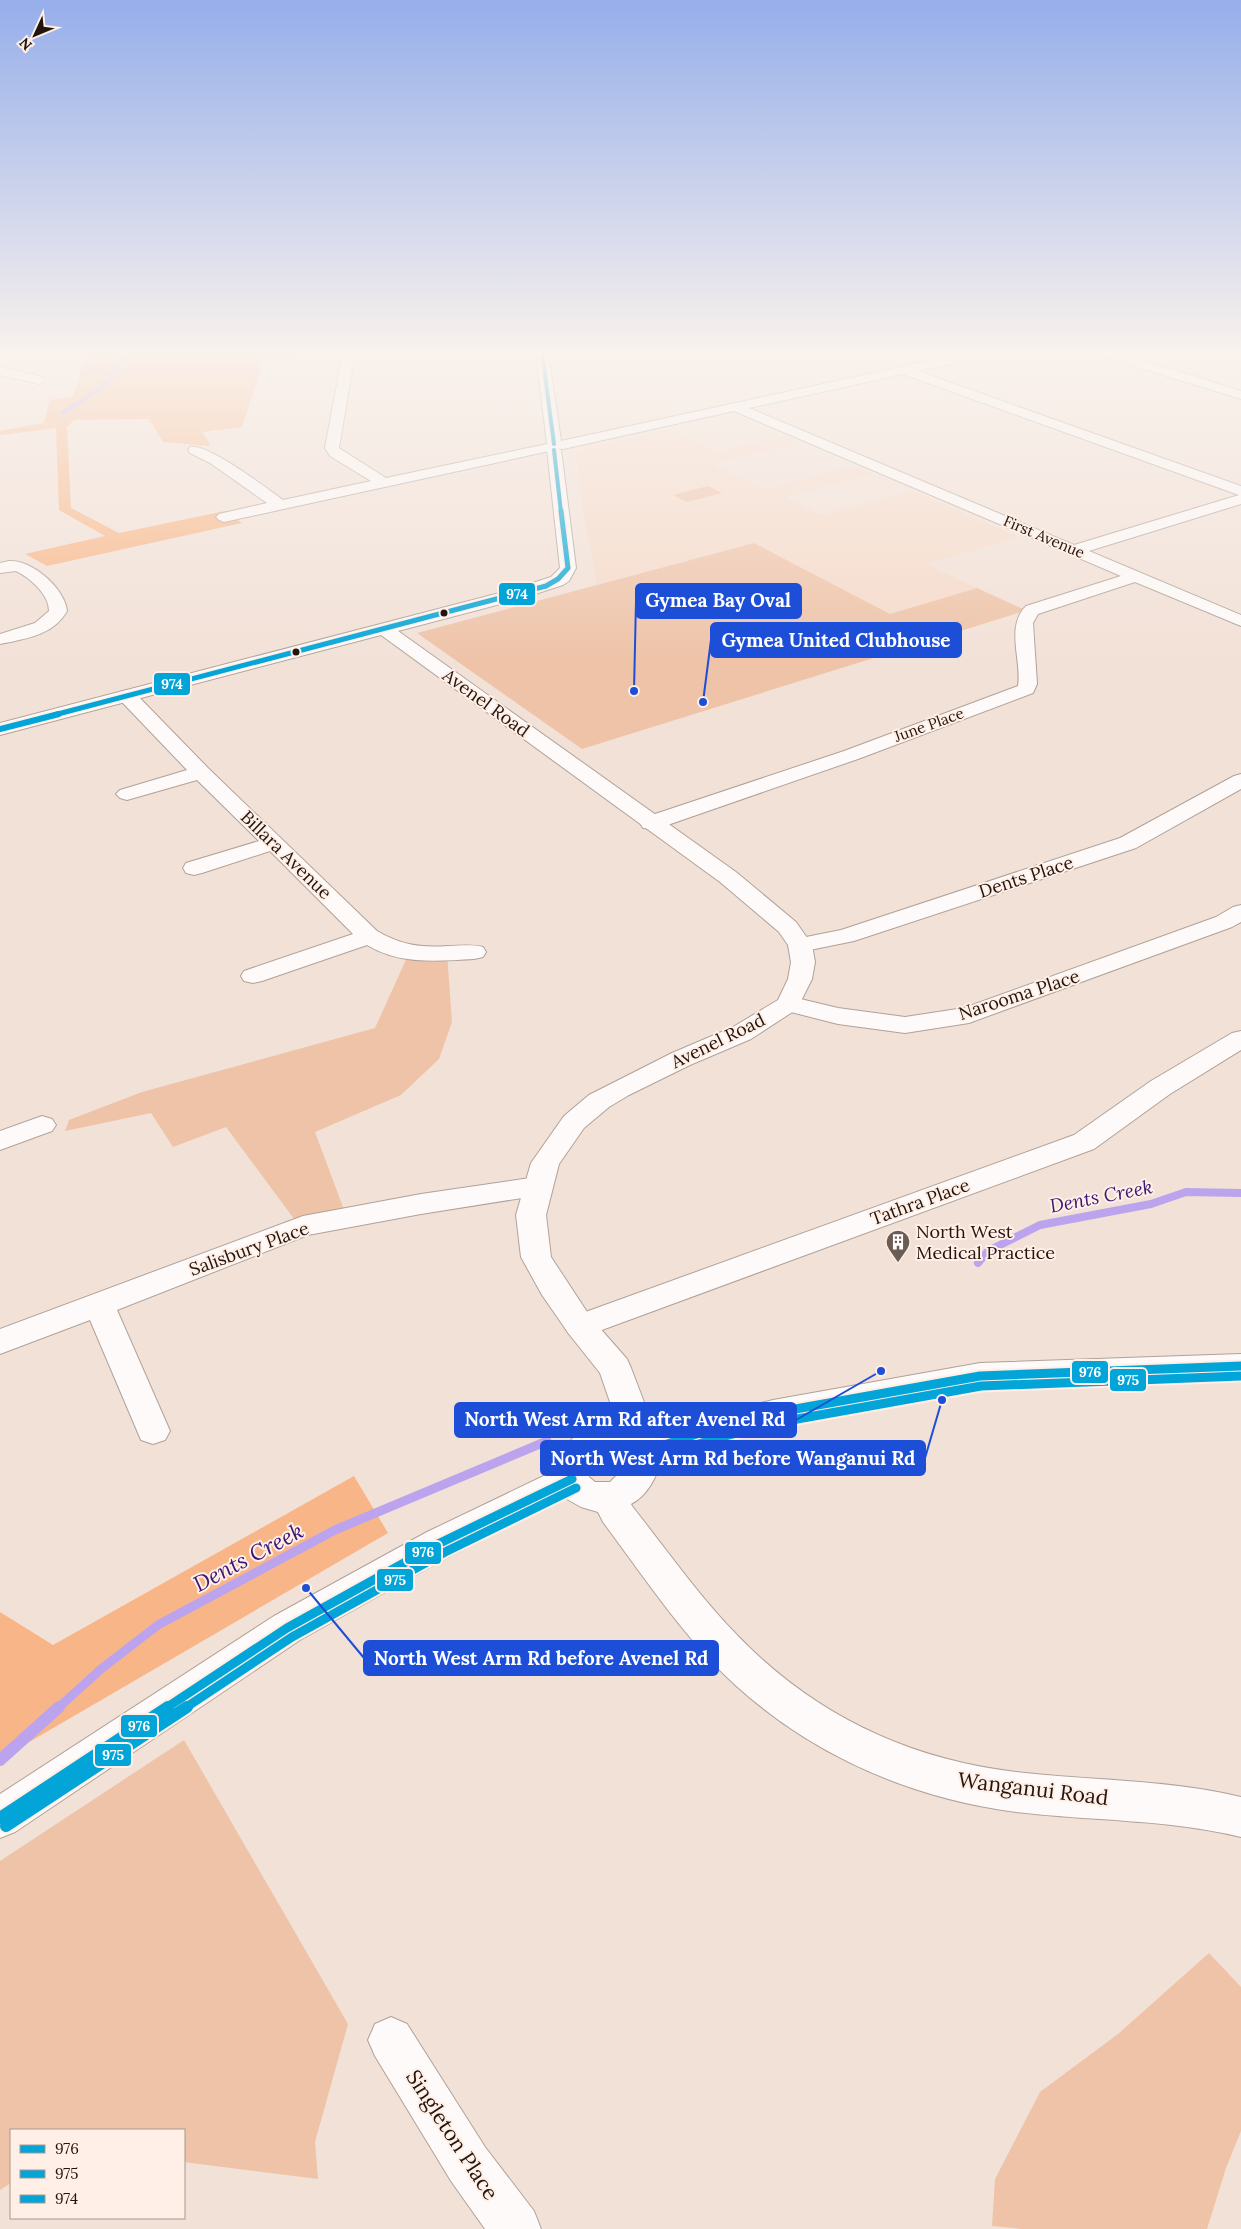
<svg xmlns="http://www.w3.org/2000/svg" width="1241" height="2229" font-family="Lora,serif">
<rect width="100%" height="100%" fill="#f2e1d7"/>
<!-- built -->
<path fill="#f6daca" d="M 669,429 L 717,451 L 784,436 L 801,443 L 713,464 L 765,489 L 855,466 L 874,474 L 785,497 L 821,515 L 913,491 L 1019,537 L 926,564 L 977,588 L 890,614 L 754,543 L 597,584 L 582,507 L 576,450 Z"/>
<!-- green -->
<g fill="#eec3a8">
<path d="M 708,486 L 722,493 L 687,502 L 673,495 Z"/>
<path d="M 754,543 L 890,614 L 977,588 L 1023,609 L 1021,612 L 582,749 L 417,633 Z"/>
<path d="M 409,953 L 447,953 L 452,1022 L 439,1059 L 401,1095 L 315,1132 L 347,1218 L 300,1227 L 226,1127 L 173,1147 L 151,1113 L 65,1131 L 69,1120 L 142,1092 L 375,1028 Z"/>
<path d="M 184,1740 L 348,2024 L 315,2142 L 318,2179 L 184,2162 L 184,2130 L 11,2130 L 11,2183 L 0,2190 L 0,1861 Z"/>
<path d="M 1209,1953 L 1241,1987 L 1241,2131 L 1226,2168 L 1207,2229 L 1022,2229 L 992,2226 L 995,2179 L 1040,2092 L 1118,2034 Z"/>
</g>
<!-- forest -->
<g fill="#f8b688">
<path d="M 87,352 L 336,352 L 337,354 L 265,356 L 242,427 L 202,432 L 209,442 L 209,446 L 163,442 L 149,419 L 74,420 L 67,427 L 71,508 L 119,533 L 225,511 L 242,523 L 47,566 L 25,554 L 105,536 L 59,510 L 56,428 L 0,435 L 0,431 L 44,423 L 50,400 L 73,396 Z"/>
<path d="M 354,1476 L 388,1533 L 0,1759 L 0,1612 L 53,1645 Z"/>
</g>
<g fill="none" stroke-linecap="round" stroke-linejoin="round">
<!-- stream-far3 -->
<path stroke="#bba4ed" stroke-width="4" d="M 63,413 C 89,396 115,383 125,352"/>
<!-- stream-far2 -->
<path stroke="#bba4ed" stroke-width="8" d="M 978,1263 L 988,1251 L 1040,1225 L 1151,1204 L 1186,1192 L 1241,1193"/>
<!-- stream-far1 -->
<path stroke="#bba4ed" stroke-width="9" d="M 58,1708 L 101,1669 L 158,1625 L 335,1530 L 547,1441"/>
<!-- stream -->
<path stroke="#bba4ed" stroke-width="12" d="M 0,1760 L 59,1707"/>
<defs>
<g id="minor">
<path d="M 9,352 L 27,352 L 0,364 L 0,356 Z"/>
<path d="M 343,352 L 355,352 L 339,448 L 386,478 L 547,444 L 536,352 L 548,352 L 561,441 L 970,352 L 993,352 L 991,355 L 918,371 L 1241,486 L 1241,504 L 1089,551 L 1241,615 L 1241,626 L 1135,582 L 1038,614 L 1033,623 L 1037,684 L 1033,693 L 858,759 L 659,828 L 651,829 L 643,828 L 640,823 L 643,818 L 844,751 L 1018,686 C 1022,660 1005,627 1026,606 L 1121,576 L 734,411 L 563,449 L 552,448 L 550,451 L 545,452 L 224,522 L 219,520 L 216,517 L 219,514 L 267,503 L 210,463 L 190,453 L 188,450 L 190,447 C 208,443 266,488 283,500 L 371,481 L 330,456 L 325,448 ZM 903,374 L 1236,494 L 1239,495 L 1074,545 L 749,408 Z"/>
<path d="M 1097,352 L 1116,352 L 1241,391 L 1241,399 L 1099,355 Z"/>
<path d="M 0,367 L 43,377 L 45,380 L 39,384 L 0,375 Z"/>
<path d="M 9,561 C 31,559 65,588 67,611 C 54,635 25,639 0,644 L 0,634 L 35,623 L 49,611 C 49,594 30,578 16,571 L 0,573 L 0,563 Z"/>
<path d="M 127,690 L 134,692 L 208,768 L 377,931 C 401,945 421,948 448,946 C 460,946 471,944 483,947 L 486,952 L 483,957 L 474,959 C 437,961 399,965 367,945 L 262,981 L 253,983 L 244,981 L 241,976 L 244,971 L 353,934 L 270,851 L 202,873 L 194,875 L 186,873 L 183,868 L 186,863 L 259,841 L 197,780 L 127,800 L 120,798 L 116,794 L 120,790 L 187,770 L 120,700 L 117,696 L 120,692 Z"/>
<path d="M 1241,774 L 1241,789 L 1136,848 L 854,941 L 800,952 L 791,950 L 788,945 L 791,940 L 841,930 L 1120,838 L 1234,776 Z"/>
<path d="M 1241,905 L 1241,922 L 1232,927 L 969,1023 L 905,1033 L 838,1024 L 779,1009 L 775,1004 L 779,999 L 788,996 L 838,1008 L 905,1017 L 964,1008 L 1216,917 L 1233,907 Z"/>
<path d="M 1241,1031 L 1241,1050 L 1170,1094 L 1094,1149 L 591,1334 L 580,1338 L 569,1334 L 564,1326 L 569,1318 L 1074,1135 L 1151,1081 L 1232,1033 Z"/>
<path d="M 42,1116 L 52,1119 L 56,1125 L 52,1131 L 0,1150 L 0,1131 Z"/>
<path d="M 537,1177 L 547,1180 L 551,1187 L 547,1194 L 421,1214 L 308,1235 L 117,1310 L 170,1431 L 165,1440 L 153,1444 L 141,1440 L 90,1320 L 0,1354 L 0,1329 L 303,1216 L 421,1194 Z"/>
<path d="M 391,2017 L 407,2024 L 485,2147 L 534,2211 L 541,2229 L 485,2229 L 451,2181 L 375,2056 L 368,2040 L 375,2024 Z"/>
</g>
<path id="tertiary" d="M 554,446 L 561,450 L 576,568 L 569,581 L 563,585 L 523,598 L 398,631 L 736,872 L 796,922 L 812,945 L 815,962 L 812,979 L 797,1009 L 751,1039 L 690,1065 L 629,1095 L 609,1107 L 584,1128 L 559,1164 L 546,1215 L 551,1257 L 591,1318 L 627,1359 L 631,1368 L 644,1402 L 642,1427 L 652,1435 L 711,1416 L 773,1400 L 980,1363 L 1241,1354 L 1241,1378 L 980,1389 L 773,1426 L 714,1442 L 661,1460 C 657,1477 647,1496 631,1504 L 632,1506 C 666,1549 698,1595 737,1635 C 813,1714 907,1759 1016,1772 C 1091,1781 1167,1779 1241,1797 L 1241,1837 C 1167,1819 1091,1821 1016,1812 C 900,1797 791,1746 710,1660 C 671,1618 638,1569 603,1522 L 598,1512 L 581,1507 L 565,1498 L 453,1554 L 300,1640 L 15,1832 L 0,1838 L 0,1794 L 274,1616 L 427,1532 L 554,1471 C 561,1440 581,1430 609,1421 L 610,1402 L 600,1373 L 569,1334 L 542,1295 L 521,1257 L 516,1215 L 531,1163 L 564,1116 L 589,1095 L 672,1053 L 733,1027 L 778,1000 L 788,979 L 791,962 L 788,945 L 779,932 L 720,882 L 381,635 L 0,735 L 0,723 L 511,590 L 551,577 L 560,568 L 547,450 ZM 612,1447 L 621,1448 L 626,1452 L 625,1467 L 610,1482 L 595,1482 L 589,1477 C 589,1462 599,1453 612,1447 Z"/>
</defs>
<!-- minor casing -->
<use href="#minor" stroke="#b0a299" stroke-width="2"/>
<!-- tertiary casing -->
<use href="#tertiary" stroke="#b0a299" stroke-width="2"/>
<!-- minor -->
<use href="#minor" fill="#fdfaf9" fill-rule="evenodd"/>
<!-- tertiary -->
<use href="#tertiary" fill="#fdfaf9" fill-rule="evenodd"/>
<defs>
<g id="bus-1-far1">
<path d="M 644,1452 L 711,1429 L 773,1413 L 980,1376 L 1241,1366"/>
<path d="M 166,1708 L 287,1628 L 440,1543 L 572,1479"/>
</g>
<path id="bus-1" d="M 0,1818 L 168,1707"/>
<g id="bus-2-far1">
<path d="M 647,1461 L 714,1439 L 775,1423 L 981,1386 L 1241,1376"/>
<path d="M 185,1708 L 292,1637 L 445,1552 L 576,1488"/>
</g>
<path id="bus-2" d="M 6,1826 L 187,1707"/>
<g id="bus-3-far2">
<path d="M 542,352 L 554,444"/>
<path d="M 554,450 L 561,512"/>
</g>
<path id="bus-3-far1" d="M 54,715 L 546,586 L 558,579 L 568,568 L 561,511"/>
<path id="bus-3" d="M 0,729 L 59,714"/>
</defs>
<!-- bus-1-far1 casing -->
<use href="#bus-1-far1" stroke="#ffefe6" stroke-width="13"/>
<!-- bus-1 casing -->
<use href="#bus-1" stroke="#ffefe6" stroke-width="16"/>
<!-- bus-2-far1 casing -->
<use href="#bus-2-far1" stroke="#ffefe6" stroke-width="13"/>
<!-- bus-2 casing -->
<use href="#bus-2" stroke="#ffefe6" stroke-width="16"/>
<!-- bus-3-far2 casing -->
<use href="#bus-3-far2" stroke="#ffefe6" stroke-width="5.5"/>
<!-- bus-3-far1 casing -->
<use href="#bus-3-far1" stroke="#ffefe6" stroke-width="8"/>
<!-- bus-3 casing -->
<use href="#bus-3" stroke="#ffefe6" stroke-width="9"/>
<!-- bus-1-far1 -->
<use href="#bus-1-far1" stroke="#03a5d8" stroke-width="9"/>
<!-- bus-1 -->
<use href="#bus-1" stroke="#03a5d8" stroke-width="12"/>
<!-- bus-2-far1 -->
<use href="#bus-2-far1" stroke="#03a5d8" stroke-width="9"/>
<!-- bus-2 -->
<use href="#bus-2" stroke="#03a5d8" stroke-width="12"/>
<!-- bus-3-far2 -->
<use href="#bus-3-far2" stroke="#03a5d8" stroke-width="4"/>
<!-- bus-3-far1 -->
<use href="#bus-3-far1" stroke="#03a5d8" stroke-width="5"/>
<!-- bus-3 -->
<use href="#bus-3" stroke="#03a5d8" stroke-width="6"/>
</g>
<!-- sky -->
<linearGradient id="sky" x2="0" y2="1"><stop stop-color="#96aeea"/><stop offset="0.53" stop-color="#f9f2ed"/><stop offset="1" stop-color="#f9f2ed" stop-opacity="0"/></linearGradient>
<rect width="1241" height="664" fill="url(#sky)"/>
<!-- icons -->
<defs>
<symbol id="building-pin" viewBox="-11 -11 22 30"><path d="M0 17L-7.5 6A9.5 9.5 0 1 1 7.5 6Z" fill="#6b5c54" stroke="#ffefe6"/><path d="M-4-6H4V6H1V3H-1V6H-4ZM-2.5-4.3h1.7v1.8h-1.7ZM.8-4.3h1.7v1.8H.8ZM-2.5-1h1.7V.8h-1.7ZM.8-1h1.7V.8H.8Z" fill="#fff"/></symbol>
</defs>
<g fill-rule="evenodd">
<use href="#building-pin" x="884" y="1228" width="28" height="38"/>
</g>
<!-- markers -->
<g fill="#22150d" stroke="#ffefe6" stroke-width="2">
<circle cx="444" cy="613" r="4.5"/>
<circle cx="296" cy="652" r="4.5"/>
</g>
<g text-anchor="middle" stroke-width="4" stroke-linejoin="round" paint-order="stroke">
<!-- far-street labels -->
<g font-size="15" fill="#22150d" stroke="#ffefe6">
<text transform="translate(1044 537) rotate(23)" y="5">First Avenue</text>
<text transform="translate(929 725) rotate(-20)" y="5">June Place</text>
</g>
<!-- street labels -->
<g font-size="18" fill="#22150d" stroke="#ffefe6">
<text transform="translate(486 703) rotate(36)" y="6">Avenel Road</text>
<text transform="translate(286 855) rotate(44)" y="6">Billara Avenue</text>
<text transform="translate(1026 877) rotate(-18)" y="6">Dents Place</text>
<text transform="translate(1019 995) rotate(-18)" y="6">Narooma Place</text>
<text transform="translate(718 1041) rotate(-26)" y="6">Avenel Road</text>
<text transform="translate(920 1202) rotate(-20)" y="6">Tathra Place</text>
<text transform="translate(249 1249) rotate(-20)" y="6">Salisbury Place</text>
</g>
<!-- poi labels -->
<g font-size="18" fill="#22150d" stroke="#ffefe6" text-anchor="start">
<text x="916" y="1238">North West<tspan x="916" dy="21">Medical Practice</tspan></text>
</g>
<!-- water labels -->
<g font-size="19" font-style="italic" fill="#3a1675" stroke="#ffefe6">
<text transform="translate(1101 1196) rotate(-11)" y="7">Dents Creek</text>
</g>
<!-- near-street labels -->
<g font-size="21" fill="#22150d" stroke="#ffefe6">
<text transform="translate(1033 1789) rotate(7)" y="7">Wanganui Road</text>
<text transform="translate(452 2135) rotate(57)" y="7">Singleton Place</text>
</g>
<!-- near-water labels -->
<g font-size="22" font-style="italic" fill="#3a1675" stroke="#ffefe6">
<text transform="translate(248 1557) rotate(-28)" y="8">Dents Creek</text>
</g>
</g>
<!-- callouts -->
<path fill="none" stroke="#1d4ed8" stroke-width="2" d="M634 691L636 601M703 702L711 640M881 1371L796 1420M942 1400L925 1458M306 1588L364 1658"/>
<g fill="#1d4ed8" stroke="#ffefe6" stroke-width="2">
<circle cx="634" cy="691" r="5"/>
<circle cx="703" cy="702" r="5"/>
<circle cx="881" cy="1371" r="5"/>
<circle cx="942" cy="1400" r="5"/>
<circle cx="306" cy="1588" r="5"/>
</g>
<g fill="#1d4ed8" stroke="#1d4ed8" stroke-width="2">
<rect x="636" y="584" width="165" height="34" rx="5"/>
<rect x="711" y="623" width="250" height="34" rx="5"/>
<rect x="455" y="1403" width="341" height="34" rx="5"/>
<rect x="541" y="1441" width="384" height="34" rx="5"/>
<rect x="364" y="1641" width="354" height="34" rx="5"/>
</g>
<g font-size="19" text-anchor="middle" font-weight="bold" fill="#fff">
<text x="718" y="607">Gymea Bay Oval</text>
<text x="836" y="647">Gymea United Clubhouse</text>
<text x="625" y="1426">North West Arm Rd after Avenel Rd</text>
<text x="733" y="1465">North West Arm Rd before Wanganui Rd</text>
<text x="541" y="1665">North West Arm Rd before Avenel Rd</text>
</g>
<g stroke="#ffefe6" stroke-width="2">
<rect x="498" y="582" width="38" height="24" rx="5" fill="#03a5d8"/>
<rect x="153" y="672" width="38" height="24" rx="5" fill="#03a5d8"/>
<rect x="1071" y="1360" width="38" height="24" rx="5" fill="#03a5d8"/>
<rect x="1109" y="1368" width="38" height="24" rx="5" fill="#03a5d8"/>
<rect x="404" y="1541" width="38" height="24" rx="5" fill="#03a5d8"/>
<rect x="376" y="1568" width="38" height="24" rx="5" fill="#03a5d8"/>
<rect x="120" y="1714" width="38" height="24" rx="5" fill="#03a5d8"/>
<rect x="94" y="1743" width="38" height="24" rx="5" fill="#03a5d8"/>
</g>
<g font-size="14" text-anchor="middle" font-weight="bold" fill="#fff">
<text x="517" y="599">974</text>
<text x="172" y="689">974</text>
<text x="1090" y="1377">976</text>
<text x="1128" y="1385">975</text>
<text x="423" y="1557">976</text>
<text x="395" y="1585">975</text>
<text x="139" y="1731">976</text>
<text x="113" y="1760">975</text>
</g>
<!-- legend -->
<rect x="10" y="2129" width="175" height="90" fill="#ffefe6" stroke="#a7988f"/>
<rect x="20" y="2145" width="25" height="8" fill="#03a5d8" stroke="#a7988f"/>
<text x="55" y="2154" font-size="15" fill="#22150d">976</text>
<rect x="20" y="2170" width="25" height="8" fill="#03a5d8" stroke="#a7988f"/>
<text x="55" y="2179" font-size="15" fill="#22150d">975</text>
<rect x="20" y="2195" width="25" height="8" fill="#03a5d8" stroke="#a7988f"/>
<text x="55" y="2204" font-size="15" fill="#22150d">974</text>
<!-- north arrow -->
<g transform="translate(35 35) rotate(226)" stroke="#ffefe6" stroke-width="4" paint-order="stroke">
<path d="M0-4L9 19L0 12L-9 19Z" fill="#22150d"/>
<text y="-8" font-size="14" font-weight="bold" text-anchor="middle" fill="#22150d">N</text>
</g>
</svg>
